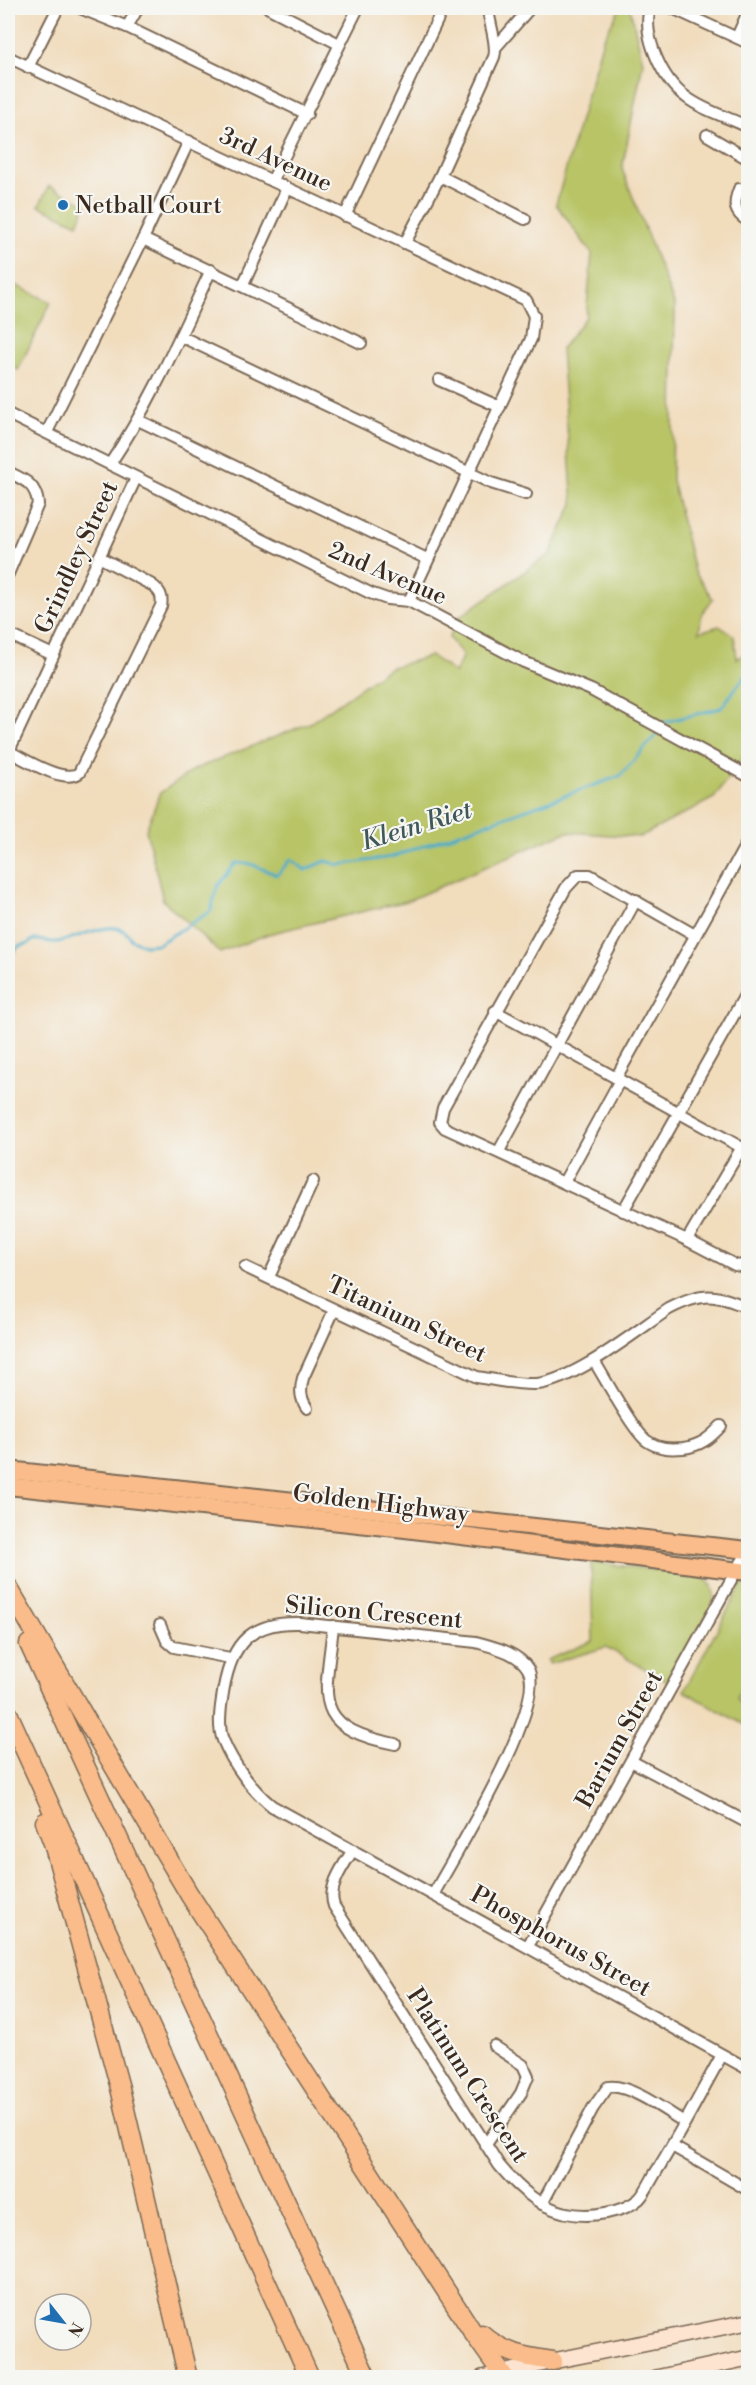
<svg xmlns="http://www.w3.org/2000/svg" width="756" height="2385" font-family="'Libre Bodoni',serif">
<rect width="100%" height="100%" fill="#f6f6f2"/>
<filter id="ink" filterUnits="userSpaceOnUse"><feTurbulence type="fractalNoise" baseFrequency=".0167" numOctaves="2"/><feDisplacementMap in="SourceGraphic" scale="12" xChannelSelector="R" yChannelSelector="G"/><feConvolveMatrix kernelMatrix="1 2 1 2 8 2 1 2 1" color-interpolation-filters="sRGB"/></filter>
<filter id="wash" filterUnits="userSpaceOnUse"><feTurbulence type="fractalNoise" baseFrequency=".008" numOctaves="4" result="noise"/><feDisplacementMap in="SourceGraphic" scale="24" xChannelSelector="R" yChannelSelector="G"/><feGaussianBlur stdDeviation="1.35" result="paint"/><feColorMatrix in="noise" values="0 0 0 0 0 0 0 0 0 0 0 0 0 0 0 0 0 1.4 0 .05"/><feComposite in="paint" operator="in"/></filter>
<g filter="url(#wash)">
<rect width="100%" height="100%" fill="#f1dcbc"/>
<!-- green -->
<g fill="#b8c466" stroke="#7a7742" stroke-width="1.5">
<path d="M 620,8 L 630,8 L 643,62 L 622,169 L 675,306 L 672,480 L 694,571 L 713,599 L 702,613 L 699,632 L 719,626 L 734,636 L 737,659 L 748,651 L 748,751 L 714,798 L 640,837 L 566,832 L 407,901 L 268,934 L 220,953 L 163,900 L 146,830 L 160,793 L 195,769 L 310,723 L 389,668 L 431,656 L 455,673 L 463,655 L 449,638 L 458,618 L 550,554 L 573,504 L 561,349 L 586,317 L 592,254 L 556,204 L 603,39 Z"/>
<path d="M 49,186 L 86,204 L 78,224 L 39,206 Z"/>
<path d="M 9,282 L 51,302 L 18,370 L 8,365 Z"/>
<path d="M 591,1562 L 696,1575 C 712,1581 717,1589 712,1606 L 669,1682 L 606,1647 L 549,1664 L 547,1660 L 593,1641 Z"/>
<path d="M 743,1582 L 748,1582 L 748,1671 L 737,1698 L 748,1714 L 748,1727 L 684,1691 Z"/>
</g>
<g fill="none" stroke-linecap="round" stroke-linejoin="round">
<!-- stream -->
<g stroke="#49acc8" stroke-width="3">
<path d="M 665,722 L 721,708 L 748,672"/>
<path d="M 8,957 L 19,946 L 28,944 L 33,940 C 41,939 49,943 57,942 C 78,940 118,912 132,940 L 145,945 L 158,944 L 211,911 L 217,887 L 236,863 L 251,864 L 277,875 L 291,859 L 305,870 L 326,861 L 340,865 L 392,857 L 620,776 L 658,733"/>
</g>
</g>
</g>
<g filter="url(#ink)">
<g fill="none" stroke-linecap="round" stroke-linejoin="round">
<defs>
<g id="minor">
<path d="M 80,8 L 127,27 L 307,114"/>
<path d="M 269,8 L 339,44"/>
<path d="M 650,8 C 642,36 662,80 686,97 C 704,111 728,117 748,127"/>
<path d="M 672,8 L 748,43"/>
<path d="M 127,27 L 138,8"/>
<path d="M 737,37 L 748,12"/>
<path d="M 496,47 L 530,8"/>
<path d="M 8,57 L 526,300 L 534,316 L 531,339 L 409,601"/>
<path d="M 28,67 L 58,8"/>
<path d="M 707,135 L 748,159"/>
<path d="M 440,176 L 525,219"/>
<path d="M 272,181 L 358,8"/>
<path d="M 739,189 C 733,204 734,213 748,221"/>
<path d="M 345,216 L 443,8"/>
<path d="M 143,239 L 361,343"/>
<path d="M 405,243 L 440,176 L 494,57 C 498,45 489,23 488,8"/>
<path d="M 243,285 L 287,188"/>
<path d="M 180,336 L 491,483 L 526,494"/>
<path d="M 439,380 L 500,407"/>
<path d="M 8,414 L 370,593 L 387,599 L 409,601 L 524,662 L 591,690 L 748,776"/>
<path d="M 138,420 L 427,559"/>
<path d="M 47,432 L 143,239 L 189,141"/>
<path d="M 110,464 C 151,403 180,336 211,270"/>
<path d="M 8,472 C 25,480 36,484 38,504 L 8,574"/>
<path d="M 8,634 L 53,655"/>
<path d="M 8,751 C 25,759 63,784 79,773 L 161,606 C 163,596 160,591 152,585 L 99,557"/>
<path d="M 8,753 L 136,478"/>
<path d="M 695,935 L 590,875 L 578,875 L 566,888 L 443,1108 L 440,1122 L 445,1128 L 687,1240 L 735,1265 L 740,1266 L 748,1262"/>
<path d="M 495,1011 L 748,1151"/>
<path d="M 616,1078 L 748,841"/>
<path d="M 499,1151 L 636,900"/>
<path d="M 564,1182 L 620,1080"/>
<path d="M 623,1211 L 748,990"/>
<path d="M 687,1240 L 742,1147"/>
<path d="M 245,1267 L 477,1377 C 497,1380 517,1385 537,1384 C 576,1380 636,1331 669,1309 C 702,1292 716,1293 748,1308"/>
<path d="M 269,1277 L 313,1181"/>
<path d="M 594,1361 C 605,1378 633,1431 647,1441 C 659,1449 670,1449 683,1448 C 700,1446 710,1438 721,1426"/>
<path d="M 307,1408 C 300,1398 300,1390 303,1378 L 334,1310"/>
<path d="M 160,1625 L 167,1641 L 174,1647 L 230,1658"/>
<path d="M 333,1626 C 326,1697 309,1727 395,1744"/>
<path d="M 631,1761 L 748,1823"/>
<path d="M 353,1850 C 343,1866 327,1887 334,1906 L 499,2165 C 528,2200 558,2222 606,2213 C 617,2211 630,2207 639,2199 C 646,2192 651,2180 656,2172 C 680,2134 700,2094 722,2055"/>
<path d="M 433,1895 C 454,1856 548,1706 528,1669 C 518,1652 493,1647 476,1642 L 300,1623 C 245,1621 229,1649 222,1699 C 220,1712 218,1728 223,1740 C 233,1764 252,1790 272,1806 L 748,2069"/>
<path d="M 528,1946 L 736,1571 L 748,1552"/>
<path d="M 487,2143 L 521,2093 L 528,2076 L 523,2065 L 494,2046"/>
<path d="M 672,2146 L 748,2190"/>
<path d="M 542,2204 L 593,2108 L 608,2087 C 628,2083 666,2111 684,2122"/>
</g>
<g id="secondary">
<path d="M 482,2378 L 553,2361 L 748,2322"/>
<path d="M 656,2378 L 748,2358"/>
</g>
<g id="primary">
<path d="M 8,1470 L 748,1550"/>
<path d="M 8,1486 L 405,1529 L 748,1572"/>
</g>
<g id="motorway">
<path d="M 8,1587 L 189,1894 L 474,2334 L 505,2378"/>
<path d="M 29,1644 L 367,2378"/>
<path d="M 8,1713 L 310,2378"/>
<path d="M 45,1822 L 53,1843 L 120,2088 L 188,2378"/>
<path d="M 482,2334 C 504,2354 525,2357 553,2361"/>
</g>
</defs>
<!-- minor casing -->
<use href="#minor" stroke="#7b6855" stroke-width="14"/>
<!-- secondary casing -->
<use href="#secondary" stroke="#7b6855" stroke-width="18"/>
<!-- primary casing -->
<use href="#primary" stroke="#7b6855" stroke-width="20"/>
<!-- motorway casing -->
<use href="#motorway" stroke="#7b6855" stroke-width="21"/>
<!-- minor -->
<use href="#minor" stroke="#fff" stroke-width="10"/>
<!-- secondary -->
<use href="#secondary" stroke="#fde4d0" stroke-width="15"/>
<!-- primary -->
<use href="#primary" stroke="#f9bc8a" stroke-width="16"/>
<!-- motorway -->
<use href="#motorway" stroke="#f9bc8a" stroke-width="18"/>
</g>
</g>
<!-- markers -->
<circle fill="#1f6fb2" stroke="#f6f6f2" stroke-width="2" cx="63" cy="205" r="6"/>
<g text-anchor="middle" stroke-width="4.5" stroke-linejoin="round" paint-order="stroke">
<!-- street labels -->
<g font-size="24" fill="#3b2a1e" stroke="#f6f6f2">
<text transform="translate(276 159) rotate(25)" y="8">3rd Avenue</text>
<text transform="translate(76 557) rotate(-65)" y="8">Grindley Street</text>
<text transform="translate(388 573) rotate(23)" y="8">2nd Avenue</text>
<text transform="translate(407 1319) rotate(25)" y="8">Titanium Street</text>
<text transform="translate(381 1503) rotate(7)" y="8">Golden Highway</text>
<text transform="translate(374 1612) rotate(5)" y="8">Silicon Crescent</text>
<text transform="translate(619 1739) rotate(-61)" y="8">Barium Street</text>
<text transform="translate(561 1941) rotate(29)" y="8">Phosphorus Street</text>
<text transform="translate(468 2075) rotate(57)" y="8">Platinum Crescent</text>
</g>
<!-- poi labels -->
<g font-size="24" fill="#3b2a1e" stroke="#f6f6f2" text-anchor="start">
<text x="75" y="213">Netball Court</text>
</g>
<!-- water labels -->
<g font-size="26" font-style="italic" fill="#40585a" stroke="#f6f6f2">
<text transform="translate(416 825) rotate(-17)" y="9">Klein Riet</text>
</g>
</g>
<!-- margin -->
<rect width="756" height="2385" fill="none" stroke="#f6f6f2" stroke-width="30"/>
<!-- north arrow -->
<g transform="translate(63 2322) rotate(121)"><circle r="28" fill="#f6f6f2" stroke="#aba49d" stroke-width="1.5"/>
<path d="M0-4.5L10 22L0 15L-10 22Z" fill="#1f6fb2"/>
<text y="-9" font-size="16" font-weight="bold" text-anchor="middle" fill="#3b2a1e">N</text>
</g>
</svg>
